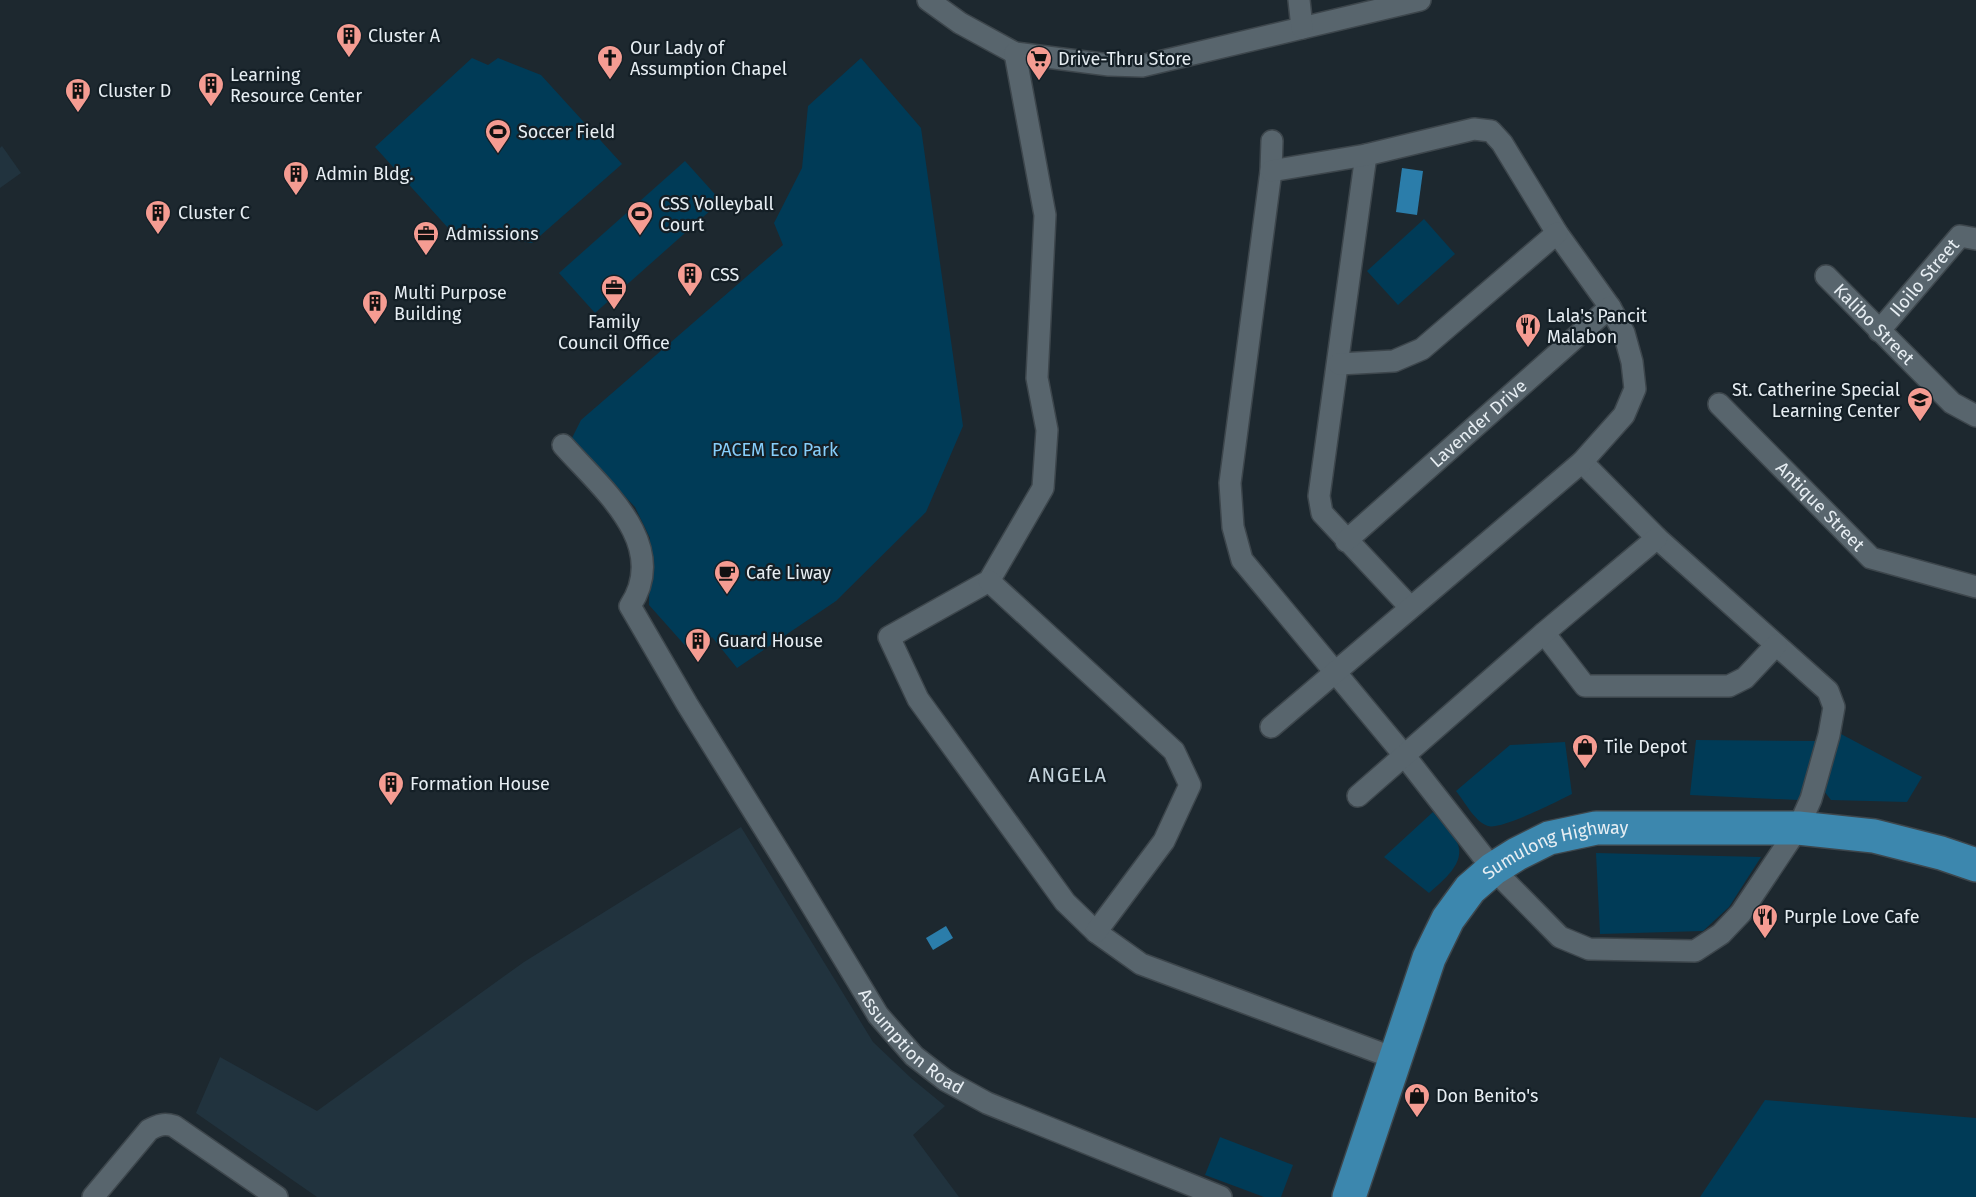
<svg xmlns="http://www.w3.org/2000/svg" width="1976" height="1197" font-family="'Fira Sans',sans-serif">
<rect width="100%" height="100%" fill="#1d282f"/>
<!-- built -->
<g fill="#21333e">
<path d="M 2,146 L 21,173 L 0,188 L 0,148 Z"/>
<path d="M 741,827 L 873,1042 L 911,1078 L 945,1106 L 913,1135 L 959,1197 L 317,1197 L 196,1113 L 220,1057 L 317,1111 L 524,962 Z"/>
</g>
<!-- green -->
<g fill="#003b57">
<path d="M 472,58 L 488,65 L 498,58 L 541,75 L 622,164 L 532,243 L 449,229 L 375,147 Z"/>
<path d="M 861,58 L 921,128 L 963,426 L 926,512 L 836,601 L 737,668 L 712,637 L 690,651 L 649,605 L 650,538 L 635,507 L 571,440 L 581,420 L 783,245 L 774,223 L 802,168 L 808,106 Z"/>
<path d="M 685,161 L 721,201 L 595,313 L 559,273 Z"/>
<path d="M 1424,219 L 1455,254 L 1398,305 L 1367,271 Z"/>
<path d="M 1841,734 L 1922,777 L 1907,802 L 1831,800 L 1824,791 L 1837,741 Z"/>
<path d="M 1696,740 L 1818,741 L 1806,791 L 1798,800 L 1690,795 Z"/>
<path d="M 1565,742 L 1572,794 C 1558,801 1501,830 1488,826 C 1475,822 1465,802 1456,791 L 1510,745 Z"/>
<path d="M 1433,812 C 1440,821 1452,832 1457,842 C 1467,863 1442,881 1429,893 L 1384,857 Z"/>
<path d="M 1596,853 L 1761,857 L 1729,907 L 1703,931 L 1600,934 Z"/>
<path d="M 1765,1100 L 1976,1118 L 1976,1197 L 1700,1197 Z"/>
<path d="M 1220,1137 L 1293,1165 L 1281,1197 L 1264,1197 L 1205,1175 Z"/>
</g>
<!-- water -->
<g fill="#2b7daa">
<path d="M 1402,168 L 1423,171 L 1417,215 L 1396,212 Z"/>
<path d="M 946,926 L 953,938 L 933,950 L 926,938 Z"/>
</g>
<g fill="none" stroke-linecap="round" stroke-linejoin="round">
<defs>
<g id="minor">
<path d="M 928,0 L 960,23 L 1015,53 L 1109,65 L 1142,66 L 1420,0"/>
<path d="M 1299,0 L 1302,28"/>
<path d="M 1015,53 L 1045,215 L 1037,378 L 1047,430 L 1043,488 L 989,581 L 889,637 L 918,699 L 1065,902 L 1096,932 L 1141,964 L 1394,1058"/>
<path d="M 1272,141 L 1271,171 L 1230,483 L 1233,527 L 1242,560 L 1404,755 L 1493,869 L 1560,937 L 1589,949 L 1695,951 L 1721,934 L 1741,913 L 1798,828 L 1811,799 L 1829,735 L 1834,707 L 1828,691 L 1657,538 L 1582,462"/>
<path d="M 1366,155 L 1319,496 L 1322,513 L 1410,607"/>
<path d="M 1271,171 L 1366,155 L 1474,129 L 1491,131 L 1502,143 L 1557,233 L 1610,307 L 1624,333 L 1632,362 L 1635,389 L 1624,415 L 1582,462 L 1271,727"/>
<path id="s1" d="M 1826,276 L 1952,403 L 1976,416"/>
<path id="s2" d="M 1879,331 L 1960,236 L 1976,239"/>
<path d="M 1339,364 L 1394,361 L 1422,349 L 1557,233"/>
<path id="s3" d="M 1719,404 L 1871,558 L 1976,587"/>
<path id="s4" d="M 563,445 C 601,488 671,544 630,606 L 687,704 L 792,873 L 878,1015 L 914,1056 L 945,1080 L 987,1103 L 1221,1197"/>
<path id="s5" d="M 1346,541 L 1610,307"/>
<path d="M 989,581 L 1174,751 L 1190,785 L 1164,841 L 1096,932"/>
<path d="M 1544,633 L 1585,686 L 1729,686 L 1745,678 L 1776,645"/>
<path d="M 1358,796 L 1544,633 L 1657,538"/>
<path d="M 93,1197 L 149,1130 C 158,1125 164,1123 174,1126 L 277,1197"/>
</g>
<g id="primary">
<path id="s6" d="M 1349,1197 L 1429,958 L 1448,919 L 1470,889 L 1493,869 L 1517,854 L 1549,838 L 1596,828 L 1798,828 L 1874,836 L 1941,853 L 1976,865"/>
</g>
</defs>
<!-- minor casing -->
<use href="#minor" stroke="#3d464c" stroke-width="24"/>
<!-- primary casing -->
<use href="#primary" stroke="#3d464c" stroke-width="36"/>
<!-- minor -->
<use href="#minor" stroke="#58656d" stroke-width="21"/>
<!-- primary -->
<use href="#primary" stroke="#3c87ae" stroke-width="33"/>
</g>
<!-- icons -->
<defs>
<symbol id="building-pin" viewBox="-11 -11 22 30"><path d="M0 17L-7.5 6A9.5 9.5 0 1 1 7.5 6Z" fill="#f59c92" stroke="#141f26"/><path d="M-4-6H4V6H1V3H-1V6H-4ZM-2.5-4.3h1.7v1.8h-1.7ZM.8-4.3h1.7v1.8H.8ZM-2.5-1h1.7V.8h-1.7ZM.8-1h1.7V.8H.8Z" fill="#111"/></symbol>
<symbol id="church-pin" viewBox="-11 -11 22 30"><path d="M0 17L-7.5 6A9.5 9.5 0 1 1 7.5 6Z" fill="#f59c92" stroke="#141f26"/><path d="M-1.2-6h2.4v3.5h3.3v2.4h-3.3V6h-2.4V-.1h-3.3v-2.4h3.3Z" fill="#111"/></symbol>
<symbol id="supermarket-pin" viewBox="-11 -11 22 30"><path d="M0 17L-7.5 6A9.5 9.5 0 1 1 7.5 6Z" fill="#f59c92" stroke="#141f26"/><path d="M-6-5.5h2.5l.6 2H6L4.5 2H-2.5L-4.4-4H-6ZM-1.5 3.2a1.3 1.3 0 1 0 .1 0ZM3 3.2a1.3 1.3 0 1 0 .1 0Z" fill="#111"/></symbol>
<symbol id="stadium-pin" viewBox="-11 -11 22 30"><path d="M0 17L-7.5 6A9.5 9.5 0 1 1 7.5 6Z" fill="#f59c92" stroke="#141f26"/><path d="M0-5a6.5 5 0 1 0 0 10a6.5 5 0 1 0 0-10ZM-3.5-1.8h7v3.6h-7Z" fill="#111"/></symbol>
<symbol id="office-pin" viewBox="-11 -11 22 30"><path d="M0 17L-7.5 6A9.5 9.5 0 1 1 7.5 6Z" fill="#f59c92" stroke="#141f26"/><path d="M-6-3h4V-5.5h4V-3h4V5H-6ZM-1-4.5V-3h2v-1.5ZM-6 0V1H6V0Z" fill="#111"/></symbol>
<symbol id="restaurant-pin" viewBox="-11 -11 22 30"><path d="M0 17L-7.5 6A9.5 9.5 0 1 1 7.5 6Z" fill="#f59c92" stroke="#141f26"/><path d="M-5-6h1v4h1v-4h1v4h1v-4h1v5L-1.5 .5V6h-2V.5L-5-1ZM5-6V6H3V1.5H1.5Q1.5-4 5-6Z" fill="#111"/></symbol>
<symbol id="school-pin" viewBox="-11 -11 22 30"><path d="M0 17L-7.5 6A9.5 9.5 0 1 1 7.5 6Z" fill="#f59c92" stroke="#141f26"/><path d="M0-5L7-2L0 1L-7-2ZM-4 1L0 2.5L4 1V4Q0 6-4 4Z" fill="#111"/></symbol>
<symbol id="cafe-pin" viewBox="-11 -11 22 30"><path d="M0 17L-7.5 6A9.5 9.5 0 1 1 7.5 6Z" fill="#f59c92" stroke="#141f26"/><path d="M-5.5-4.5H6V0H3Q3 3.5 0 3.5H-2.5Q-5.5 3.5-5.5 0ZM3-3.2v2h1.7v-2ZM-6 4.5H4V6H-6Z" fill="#111"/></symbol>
<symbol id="shop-pin" viewBox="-11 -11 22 30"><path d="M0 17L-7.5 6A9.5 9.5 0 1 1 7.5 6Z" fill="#f59c92" stroke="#141f26"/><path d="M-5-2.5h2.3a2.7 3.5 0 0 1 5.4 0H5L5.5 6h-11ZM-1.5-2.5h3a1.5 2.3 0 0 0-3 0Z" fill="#111"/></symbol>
</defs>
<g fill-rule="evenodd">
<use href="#building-pin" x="334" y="21" width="30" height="40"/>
<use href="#church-pin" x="595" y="43" width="30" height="40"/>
<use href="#supermarket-pin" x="1024" y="44" width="30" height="40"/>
<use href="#building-pin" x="196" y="70" width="30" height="40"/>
<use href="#building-pin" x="63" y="76" width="30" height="40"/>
<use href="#stadium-pin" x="483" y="117" width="30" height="40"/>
<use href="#building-pin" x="281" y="159" width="30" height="40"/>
<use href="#building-pin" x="143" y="198" width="30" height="40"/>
<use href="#stadium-pin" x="625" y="199" width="30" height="40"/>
<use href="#office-pin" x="411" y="219" width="30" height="40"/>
<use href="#building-pin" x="675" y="260" width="30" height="40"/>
<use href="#office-pin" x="599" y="273" width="30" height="40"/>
<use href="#building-pin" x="360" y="288" width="30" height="40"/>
<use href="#restaurant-pin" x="1513" y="311" width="30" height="40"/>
<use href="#school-pin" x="1905" y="385" width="30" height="40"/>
<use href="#cafe-pin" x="712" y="558" width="30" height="40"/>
<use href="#building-pin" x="683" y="626" width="30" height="40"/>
<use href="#shop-pin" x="1570" y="732" width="30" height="40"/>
<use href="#building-pin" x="376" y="769" width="30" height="40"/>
<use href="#restaurant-pin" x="1750" y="902" width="30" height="40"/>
<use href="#shop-pin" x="1402" y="1081" width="30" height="40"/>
</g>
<g text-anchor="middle" stroke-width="4.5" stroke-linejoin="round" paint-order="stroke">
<!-- poi labels -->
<g font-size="18" fill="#e7eef3" stroke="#141f26" text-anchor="start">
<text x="368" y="42">Cluster A</text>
<text x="630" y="54">Our Lady of<tspan x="630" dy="21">Assumption Chapel</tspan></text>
<text x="1058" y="65">Drive-Thru Store</text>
<text x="230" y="81">Learning<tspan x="230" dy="21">Resource Center</tspan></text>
<text x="98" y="97">Cluster D</text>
<text x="518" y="138">Soccer Field</text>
<text x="316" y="180">Admin Bldg.</text>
<text x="660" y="210">CSS Volleyball<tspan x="660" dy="21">Court</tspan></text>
<text x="178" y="219">Cluster C</text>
<text x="446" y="240">Admissions</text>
<text x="710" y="281">CSS</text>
<text x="394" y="299">Multi Purpose<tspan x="394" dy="21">Building</tspan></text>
<text x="1547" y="322">Lala's Pancit<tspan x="1547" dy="21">Malabon</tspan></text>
<text x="614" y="328" text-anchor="middle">Family<tspan x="614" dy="21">Council Office</tspan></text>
<text x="1900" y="396" text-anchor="end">St. Catherine Special<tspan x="1900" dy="21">Learning Center</tspan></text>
<text x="746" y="579">Cafe Liway</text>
<text x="718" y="647">Guard House</text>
<text x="1604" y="753">Tile Depot</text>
<text x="410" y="790">Formation House</text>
<text x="1784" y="923">Purple Love Cafe</text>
<text x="1436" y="1102">Don Benito's</text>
</g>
<!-- street labels -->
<g font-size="18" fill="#e7eef3" stroke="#141f26">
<text dy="6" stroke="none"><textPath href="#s2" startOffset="70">Iloilo Street</textPath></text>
<text dy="6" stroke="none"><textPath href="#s1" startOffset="68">Kalibo Street</textPath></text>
<text dy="6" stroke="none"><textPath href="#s5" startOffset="177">Lavender Drive</textPath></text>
<text dy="6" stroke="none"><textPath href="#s3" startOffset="144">Antique Street</textPath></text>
<text dy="6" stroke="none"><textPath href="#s6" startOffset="430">Sumulong Highway</textPath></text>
<text dy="6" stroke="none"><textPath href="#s4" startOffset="711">Assumption Road</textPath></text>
</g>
<!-- park labels -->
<g font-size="18" fill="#86cefb" stroke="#141f26">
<text x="775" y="456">PACEM Eco Park</text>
</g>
<!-- neighbourhood labels -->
<g font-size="20" letter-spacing="1.5" fill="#c5d4dd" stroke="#141f26">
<text x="1068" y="782">ANGELA</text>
</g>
</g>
</svg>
